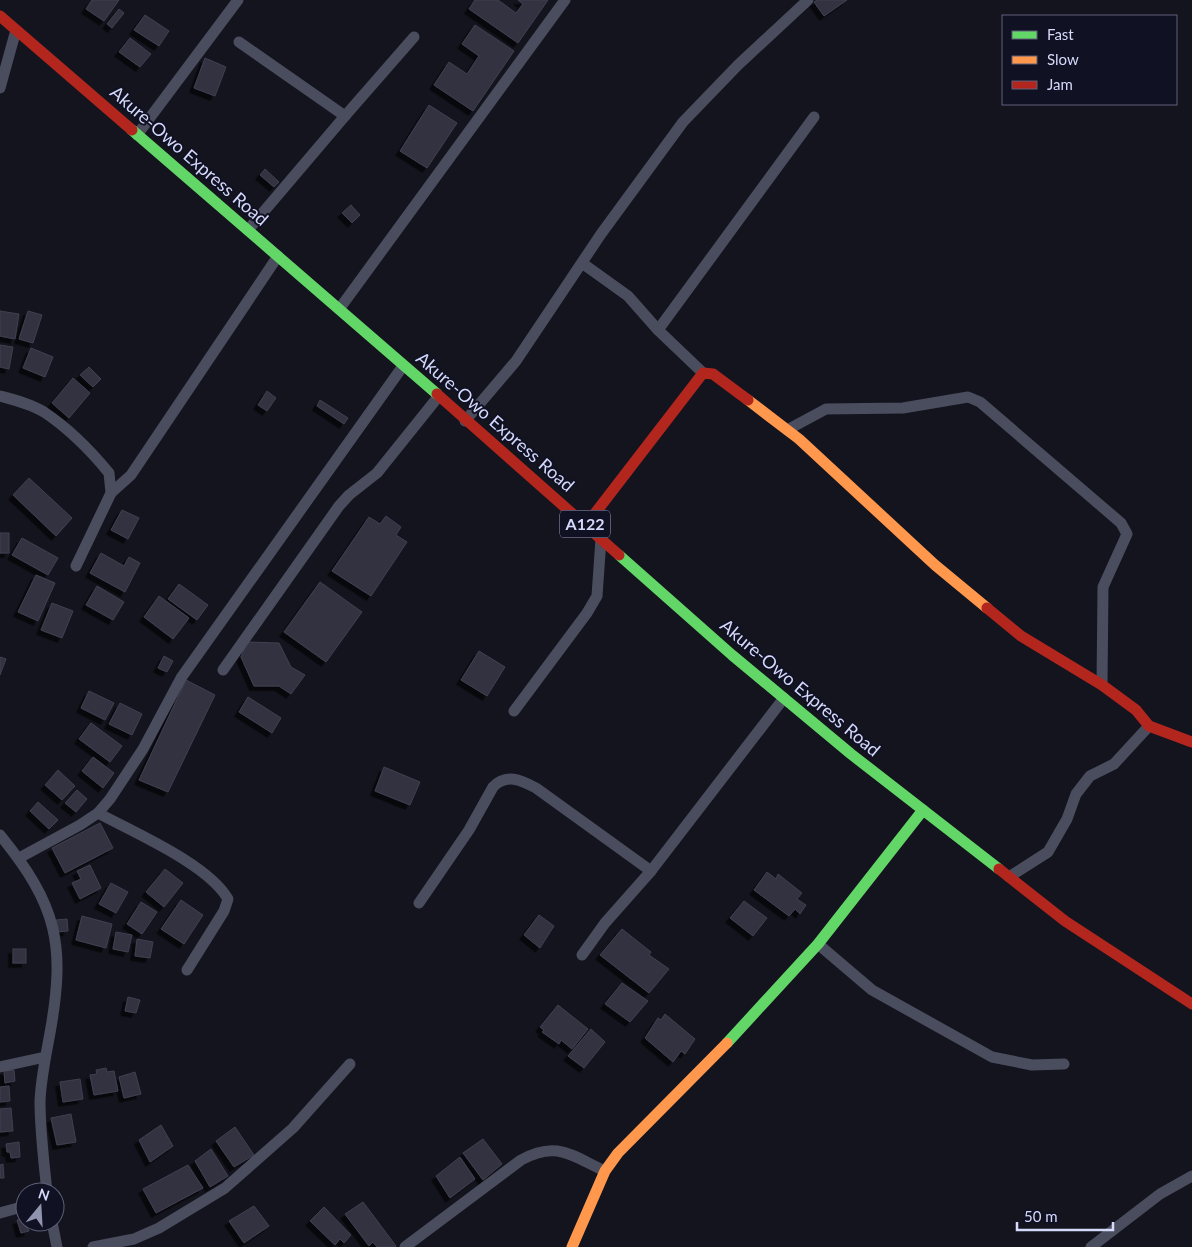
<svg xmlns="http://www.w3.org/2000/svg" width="1192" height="1247" font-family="Lato,sans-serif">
<defs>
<filter id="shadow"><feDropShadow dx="-4.5" dy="4.5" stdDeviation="0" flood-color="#0009"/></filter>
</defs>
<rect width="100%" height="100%" fill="#14141e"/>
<!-- building -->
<g fill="#323240" stroke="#404051" filter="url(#shadow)">
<path d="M 92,0 L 119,0 L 104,21 L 86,9 Z"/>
<path d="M 475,0 L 498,0 L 516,13 L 523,4 L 518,0 L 548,0 L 518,43 L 469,9 Z"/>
<path d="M 817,0 L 847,0 L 824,16 L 814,2 Z"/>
<path d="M 119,9 L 124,13 L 112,28 L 107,24 Z"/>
<path d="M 145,15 L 169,31 L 159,46 L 134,30 Z"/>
<path d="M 475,25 L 514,51 L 473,111 L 434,85 L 449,62 L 467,74 L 479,56 L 462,44 Z"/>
<path d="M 130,38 L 151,54 L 140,67 L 119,52 Z"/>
<path d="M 205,58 L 226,67 L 215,96 L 194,88 Z"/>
<path d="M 429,105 L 457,123 L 427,168 L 400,151 Z"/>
<path d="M 265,169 L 279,182 L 274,187 L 260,175 Z"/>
<path d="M 351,205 L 360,215 L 352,223 L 342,213 Z"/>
<path d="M 0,311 L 19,314 L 15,339 L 0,336 Z"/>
<path d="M 28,311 L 42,315 L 33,343 L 19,339 Z"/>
<path d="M 0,345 L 13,347 L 9,369 L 0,367 Z"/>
<path d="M 31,348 L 53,357 L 45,377 L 23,368 Z"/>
<path d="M 89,367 L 101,379 L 93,387 L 80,375 Z"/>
<path d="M 73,378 L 90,393 L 69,418 L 52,403 Z"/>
<path d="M 267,391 L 276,398 L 267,411 L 258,405 Z"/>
<path d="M 320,400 L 348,418 L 344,424 L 317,406 Z"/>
<path d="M 29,478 L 72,518 L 56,536 L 13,495 Z"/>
<path d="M 122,510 L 139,518 L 128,539 L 111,530 Z"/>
<path d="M 386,516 L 401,527 L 396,535 L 407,542 L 371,596 L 332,571 L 369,517 L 380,524 Z"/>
<rect x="0" y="533" width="9" height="20"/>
<path d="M 22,538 L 58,558 L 48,575 L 12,555 Z"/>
<path d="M 101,553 L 124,566 L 129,557 L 140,563 L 125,592 L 90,573 Z"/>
<path d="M 36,575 L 55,583 L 38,621 L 18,612 Z"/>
<path d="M 320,582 L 362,612 L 326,662 L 284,632 Z"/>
<path d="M 179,584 L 208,605 L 197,620 L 168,599 Z"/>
<path d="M 97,586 L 124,602 L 113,620 L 86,605 Z"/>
<path d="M 159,596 L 189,618 L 173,639 L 144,617 Z"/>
<path d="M 52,603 L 73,611 L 62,638 L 41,630 Z"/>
<path d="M 247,642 L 279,643 L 291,667 L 305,675 L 291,694 L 279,686 L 254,686 L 241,657 Z"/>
<path d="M 479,651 L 505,667 L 487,696 L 461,680 Z"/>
<path d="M 164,656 L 173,661 L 167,672 L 158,668 Z"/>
<path d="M 0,657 L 6,659 L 0,675 Z"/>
<path d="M 186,680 L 215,695 L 168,792 L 139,780 Z"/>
<path d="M 89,691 L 114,703 L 105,720 L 81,708 Z"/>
<path d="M 248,697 L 281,718 L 272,733 L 239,712 Z"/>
<path d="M 120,703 L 142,714 L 132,735 L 109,724 Z"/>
<path d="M 91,723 L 122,746 L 110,762 L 79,739 Z"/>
<path d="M 93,757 L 114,773 L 103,788 L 82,771 Z"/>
<path d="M 384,767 L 420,782 L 410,805 L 375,791 Z"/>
<path d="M 58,770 L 75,786 L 62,800 L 45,785 Z"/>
<path d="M 77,790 L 87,799 L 76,812 L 65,803 Z"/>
<path d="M 38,802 L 58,820 L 49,829 L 30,811 Z"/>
<path d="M 100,823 L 113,848 L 65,873 L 52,848 Z"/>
<path d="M 90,865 L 101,888 L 80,899 L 72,883 L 81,879 L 77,871 Z"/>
<path d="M 165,869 L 183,883 L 164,907 L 146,892 Z"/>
<path d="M 767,872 L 776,879 L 778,874 L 802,893 L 797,899 L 806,905 L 800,914 L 795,909 L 789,916 L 754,890 Z"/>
<path d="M 111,883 L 128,892 L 116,913 L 99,904 Z"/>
<path d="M 181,900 L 203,915 L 184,944 L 161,929 Z"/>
<path d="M 744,901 L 767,918 L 753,936 L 730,918 Z"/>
<path d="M 141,902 L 157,912 L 142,934 L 127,924 Z"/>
<path d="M 539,915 L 554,926 L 540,948 L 524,935 Z"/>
<path d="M 82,916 L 112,924 L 106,948 L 76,940 Z"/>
<path d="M 67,919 L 68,931 L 57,932 L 56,920 Z"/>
<path d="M 622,929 L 651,952 L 649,955 L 669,969 L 649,993 L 600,955 Z"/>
<path d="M 116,932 L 132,935 L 128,952 L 113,949 Z"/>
<path d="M 137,939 L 153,942 L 150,958 L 135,956 Z"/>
<rect x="13" y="949" width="13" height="14"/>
<path d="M 622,983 L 648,1001 L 630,1022 L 605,1004 Z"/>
<path d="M 128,997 L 140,1000 L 136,1013 L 125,1011 Z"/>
<path d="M 558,1005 L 588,1029 L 572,1049 L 561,1040 L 559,1044 L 542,1032 L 544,1030 L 540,1027 Z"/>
<path d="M 665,1014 L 695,1039 L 685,1054 L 681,1051 L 673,1062 L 645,1038 L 658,1018 L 661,1020 Z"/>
<path d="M 591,1029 L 605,1042 L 584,1068 L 568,1056 Z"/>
<path d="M 106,1068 L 107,1072 L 114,1071 L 118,1091 L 94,1095 L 90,1075 L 97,1074 L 96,1070 Z"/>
<path d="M 14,1070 L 15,1081 L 5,1083 L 4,1071 Z"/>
<path d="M 135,1072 L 141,1094 L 124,1098 L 119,1077 Z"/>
<path d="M 80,1079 L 83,1099 L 63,1102 L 60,1082 Z"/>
<path d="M 9,1086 L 10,1101 L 0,1102 L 0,1087 Z"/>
<path d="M 11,1108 L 13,1131 L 0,1132 L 0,1109 Z"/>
<path d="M 71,1114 L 76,1142 L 57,1145 L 51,1118 Z"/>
<path d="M 161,1125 L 173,1146 L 150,1162 L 139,1140 Z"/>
<path d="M 235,1127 L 254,1155 L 234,1167 L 216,1141 Z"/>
<path d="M 483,1139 L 502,1164 L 483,1180 L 463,1153 Z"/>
<path d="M 19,1142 L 20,1157 L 11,1158 L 10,1152 L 7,1152 L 6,1144 Z"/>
<path d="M 211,1149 L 228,1176 L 210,1187 L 195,1161 Z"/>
<path d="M 460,1157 L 475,1179 L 450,1198 L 436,1176 Z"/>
<path d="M 3,1164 L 4,1178 L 0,1178 L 0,1165 Z"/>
<path d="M 188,1165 L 203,1188 L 156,1213 L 143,1189 Z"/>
<path d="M 363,1202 L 396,1246 L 395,1247 L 377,1247 L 373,1242 L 369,1246 L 345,1214 Z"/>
<path d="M 254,1206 L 269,1226 L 244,1243 L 229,1221 Z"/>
<path d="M 324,1207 L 351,1235 L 344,1243 L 340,1239 L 335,1245 L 310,1221 Z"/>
<path d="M 25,1218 L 29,1231 L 21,1233 L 17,1220 Z"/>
</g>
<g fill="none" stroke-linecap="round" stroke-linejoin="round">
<!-- street -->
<g stroke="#4a4d5e" stroke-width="11">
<path d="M 239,42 L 345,116 L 248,230"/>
<path d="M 0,88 L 16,30"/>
<path d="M 345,116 L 414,37"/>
<path d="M 137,135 L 238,0"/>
<path d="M 582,263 L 628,296 L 658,330 L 703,373"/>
<path d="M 340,308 L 565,0"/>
<path d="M 658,330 L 814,117"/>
<path d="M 0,396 C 15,400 31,404 44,412 C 68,428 91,451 109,473 L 111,493 L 76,566"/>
<path d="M 465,421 L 516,361 L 601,234 L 683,122 L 738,65 L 808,0"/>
<path d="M 787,430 L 826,409 L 903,408 L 968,397 L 980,402 L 1121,523 L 1127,534 L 1103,587 L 1102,685"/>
<path d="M 111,493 L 131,475 L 278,256"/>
<path d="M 223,670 L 339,506 L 349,495 L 377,473 L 438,397"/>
<path d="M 514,711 L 587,613 L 597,596 L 601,539"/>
<path d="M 98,813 C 133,832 208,864 228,899 L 224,911 L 187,970"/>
<path d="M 0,835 C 57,905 66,944 50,1033 C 46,1055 41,1078 40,1101 C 40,1131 44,1162 47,1192"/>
<path d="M 19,858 L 80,825 L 98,813 L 110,799 L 143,749 L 181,678 L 403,366"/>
<path d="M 1009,877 L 1048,852 L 1067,819 L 1076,794 L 1090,776 L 1114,764 L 1149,726"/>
<path d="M 419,903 L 469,830 L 493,787 C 506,773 521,780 536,788 L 651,871"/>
<path d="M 818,944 L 872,990 L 992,1057 L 1032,1065 L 1064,1064"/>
<path d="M 582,955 L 605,923 L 651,871 L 784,698"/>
<path d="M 0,1067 L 45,1057"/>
<path d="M 0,1213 L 25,1206"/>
<path d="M 52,1222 L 57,1247"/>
<path d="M 93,1247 L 134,1239 L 159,1228 L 225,1188 L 293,1128 L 350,1064"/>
<path d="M 405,1247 L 521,1160 C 557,1140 572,1156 605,1171"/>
<path d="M 1091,1247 L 1160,1194 L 1192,1176"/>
</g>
<!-- fast -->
<g stroke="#63d668" stroke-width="11">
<path d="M 132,130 L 437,394"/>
<path d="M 619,555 L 732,655 L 851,754 L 999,869"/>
<path d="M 727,1043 L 818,944 L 923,810"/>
</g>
<!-- slow -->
<g stroke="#ff974d" stroke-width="11">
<path d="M 748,400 L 799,439 L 935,565 L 987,608"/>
<path d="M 572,1247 L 605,1171 L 618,1153 L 727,1043"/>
</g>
<!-- jam -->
<g stroke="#b3261e" stroke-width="11">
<path d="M 0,16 L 132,130"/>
<path d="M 437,394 L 619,555"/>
<path d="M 586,525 L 703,373 L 713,374 L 748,400"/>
<path d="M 987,608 L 1021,636 L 1102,685 L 1136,710 L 1149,726 L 1192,742"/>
<path d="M 999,869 L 1065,921 L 1192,1004"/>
</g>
</g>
<g text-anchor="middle" stroke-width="4" stroke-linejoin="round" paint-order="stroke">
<!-- shield labels -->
<rect fill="#101122" stroke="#9a9dba" stroke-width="1" x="560" y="510.5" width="50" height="27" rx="4"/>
<g font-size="16" font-weight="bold" fill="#d5d9fb">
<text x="585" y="530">A122</text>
</g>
<!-- street labels -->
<g font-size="18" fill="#d5d9fb" stroke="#101122">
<text transform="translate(189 156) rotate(41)" y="6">Akure-Owo Express Road</text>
<text transform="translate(495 422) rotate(41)" y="6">Akure-Owo Express Road</text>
<text transform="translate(800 688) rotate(40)" y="6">Akure-Owo Express Road</text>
</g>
</g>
<!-- legend -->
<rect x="1002" y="15" width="175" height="90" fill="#101122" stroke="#5f6179"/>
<rect x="1012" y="31" width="25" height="8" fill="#63d668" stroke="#5f6179"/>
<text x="1047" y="40" font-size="15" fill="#d5d9fb">Fast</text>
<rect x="1012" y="56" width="25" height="8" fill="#ff974d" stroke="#5f6179"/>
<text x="1047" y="65" font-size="15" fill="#d5d9fb">Slow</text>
<rect x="1012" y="81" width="25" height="8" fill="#b3261e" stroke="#5f6179"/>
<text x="1047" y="90" font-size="15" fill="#d5d9fb">Jam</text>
<!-- north arrow -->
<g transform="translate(40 1207) rotate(18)"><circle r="24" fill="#101122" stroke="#5f6179"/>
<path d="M0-4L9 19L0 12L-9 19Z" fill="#9194ae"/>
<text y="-8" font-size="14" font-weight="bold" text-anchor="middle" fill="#d5d9fb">N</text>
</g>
<!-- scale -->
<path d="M1017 1222v8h96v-8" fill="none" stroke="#d5d9fb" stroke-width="2.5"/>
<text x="1024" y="1222" font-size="15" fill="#d5d9fb" stroke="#101122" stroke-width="4" paint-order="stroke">50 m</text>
</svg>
